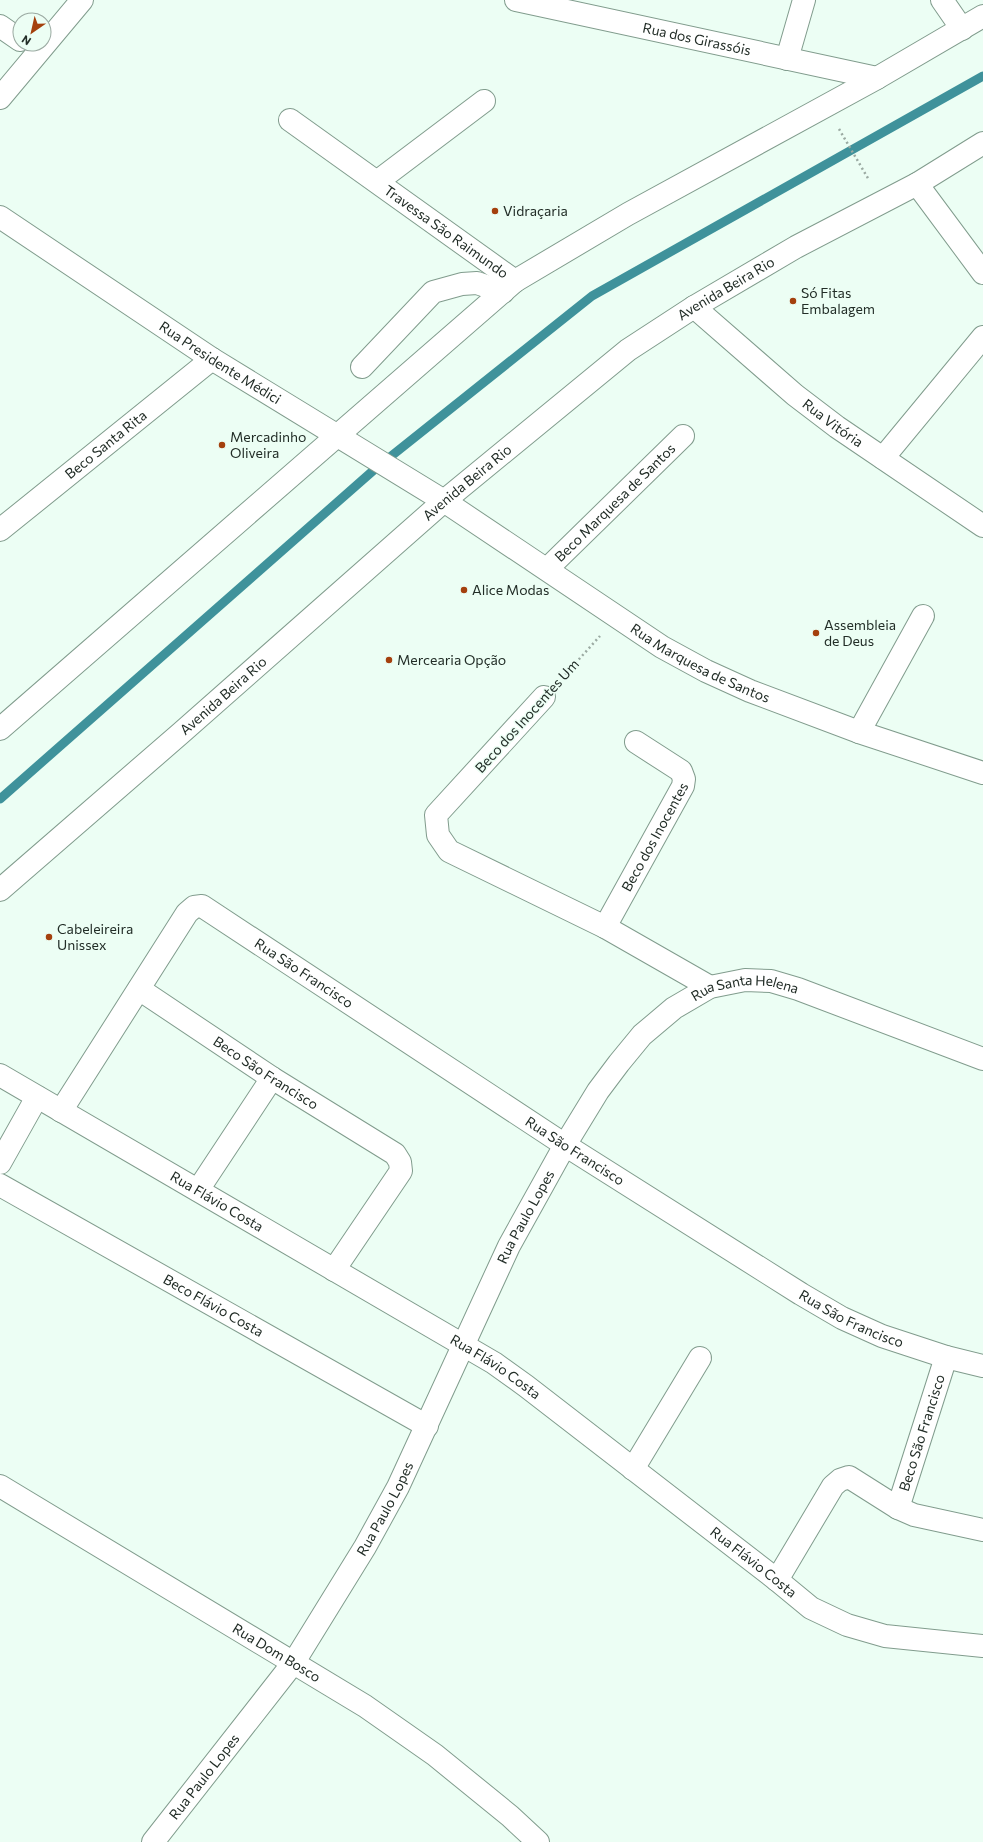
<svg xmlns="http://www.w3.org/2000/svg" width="983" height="1842" font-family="Commissioner,sans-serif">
<rect width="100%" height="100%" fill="#ecfef4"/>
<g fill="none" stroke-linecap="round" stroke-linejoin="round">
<!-- stream -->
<path stroke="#3f929b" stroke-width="9" d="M 0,799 L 375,469 L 592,296 L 983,76"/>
<defs>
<g id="minor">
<path id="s1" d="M 516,0 L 877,78"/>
<path d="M 942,0 L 962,29"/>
<path d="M 0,26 L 20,40"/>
<path d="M 787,59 L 804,0"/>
<path d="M 0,98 L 82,0"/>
<path id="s2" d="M 290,120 L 515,281"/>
<path d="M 378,181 L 484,101"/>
<path d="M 917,184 L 983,273"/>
<path id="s3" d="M 0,217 L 212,359 L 444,501 L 662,647 L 706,671 L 750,691 L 859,732 L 983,773"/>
<path id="s4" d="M 694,307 L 795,395 L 837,427 L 983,526"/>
<path d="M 362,367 L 433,292 L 462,284 L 477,283 L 503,292"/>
<path d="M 883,458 L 983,337"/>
<path id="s5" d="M 0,530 L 212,359"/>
<path id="s6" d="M 547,569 L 683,436"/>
<path d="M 544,697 L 436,815 L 438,835 L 449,851 L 605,927 L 710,987"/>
<path d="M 0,729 L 515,281 L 628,214 L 877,78 L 983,16"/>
<path d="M 859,732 L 923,616"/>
<path id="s7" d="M 0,890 L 181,733 L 444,501 L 628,350 L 694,307 L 796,247 L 917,184 L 983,143"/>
<path id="s8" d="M 605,927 L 683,786 L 684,779 L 681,771 L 636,742"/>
<path id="s9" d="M 139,989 L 272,1078 L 395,1154 L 400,1162 L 401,1171 L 334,1270"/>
<path id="s10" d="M 0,1075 L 494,1363 L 526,1386 L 777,1580 L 811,1608 L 847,1625 L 885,1636 L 983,1646"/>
<path id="s11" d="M 61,1111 L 187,913 L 194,907 L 202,906 L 565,1145 L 801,1294 L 842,1318 L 882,1336 L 946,1357 L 983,1366"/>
<path d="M 0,1163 L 37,1097"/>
<path id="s12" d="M 0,1185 L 427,1426"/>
<path d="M 198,1190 L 272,1078"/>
<path d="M 633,1469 L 700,1358"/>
<path id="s13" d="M 0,1486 L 365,1706 L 435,1755 L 510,1816 L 538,1842"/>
<path id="s14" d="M 898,1508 L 946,1357"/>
<path d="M 777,1580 L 833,1486 L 840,1480 L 849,1477 L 898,1508 L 914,1515 L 983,1530"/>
<path id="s15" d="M 153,1842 L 294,1662 L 365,1547 L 398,1487 L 509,1246 L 565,1145 L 598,1091 L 619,1063 L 642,1035 L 674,1008 L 710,987 L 745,980 L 771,981 L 798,989 L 983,1059"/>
</g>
</defs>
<!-- minor casing -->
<use href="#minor" stroke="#819c8d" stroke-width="24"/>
<!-- path -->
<g stroke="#9baaa2" stroke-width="2.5" stroke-dasharray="2 3" stroke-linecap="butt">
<path d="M 839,129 L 869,180"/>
<path d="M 562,678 L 600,636"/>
</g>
<!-- minor -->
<use href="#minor" stroke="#fff" stroke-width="22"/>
</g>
<!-- markers -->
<g fill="#a4400d" stroke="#ecfef4" stroke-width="1.5">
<circle cx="495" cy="211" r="4"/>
<circle cx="793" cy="301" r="4"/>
<circle cx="222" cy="445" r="4"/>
<circle cx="464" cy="590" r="4"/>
<circle cx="816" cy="633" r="4"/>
<circle cx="389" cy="660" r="4"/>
<circle cx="49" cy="937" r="4"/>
</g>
<g text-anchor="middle" stroke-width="3" stroke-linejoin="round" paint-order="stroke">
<!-- street labels -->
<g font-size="14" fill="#222d27" stroke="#ecfef4">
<text dy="5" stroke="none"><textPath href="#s1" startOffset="185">Rua dos Girassóis</textPath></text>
<text dy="5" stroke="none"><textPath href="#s2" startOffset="192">Travessa São Raimundo</textPath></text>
<text dy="5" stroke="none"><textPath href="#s7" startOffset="944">Avenida Beira Rio</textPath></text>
<text dy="5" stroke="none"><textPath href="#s3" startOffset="264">Rua Presidente Médici</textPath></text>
<text dy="5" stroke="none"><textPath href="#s4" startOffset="181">Rua Vitória</textPath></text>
<text dy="5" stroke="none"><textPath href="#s5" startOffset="136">Beco Santa Rita</textPath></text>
<text dy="5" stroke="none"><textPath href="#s7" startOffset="620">Avenida Beira Rio</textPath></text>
<text dy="5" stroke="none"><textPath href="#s6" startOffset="95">Beco Marquesa de Santos</textPath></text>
<text dy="5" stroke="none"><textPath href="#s3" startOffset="831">Rua Marquesa de Santos</textPath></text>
<text dy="5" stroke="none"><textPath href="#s7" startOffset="296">Avenida Beira Rio</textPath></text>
<text transform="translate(527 716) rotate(-48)" y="5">Beco dos Inocentes Um</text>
<text dy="5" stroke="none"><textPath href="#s8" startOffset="103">Beco dos Inocentes</textPath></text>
<text dy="5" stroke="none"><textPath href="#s11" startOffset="374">Rua São Francisco</textPath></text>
<text dy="5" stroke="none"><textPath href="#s15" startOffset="1066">Rua Santa Helena</textPath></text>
<text dy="5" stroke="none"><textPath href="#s9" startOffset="152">Beco São Francisco</textPath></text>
<text dy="5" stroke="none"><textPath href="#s11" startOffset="698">Rua São Francisco</textPath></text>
<text dy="5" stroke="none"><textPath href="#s10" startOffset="251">Rua Flávio Costa</textPath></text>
<text dy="5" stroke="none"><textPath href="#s15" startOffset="731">Rua Paulo Lopes</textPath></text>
<text dy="5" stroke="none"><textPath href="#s12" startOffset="245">Beco Flávio Costa</textPath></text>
<text dy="5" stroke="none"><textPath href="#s11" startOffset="1022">Rua São Francisco</textPath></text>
<text dy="5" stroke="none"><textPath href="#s10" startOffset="575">Rua Flávio Costa</textPath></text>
<text dy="5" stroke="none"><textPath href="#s14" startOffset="79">Beco São Francisco</textPath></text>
<text dy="5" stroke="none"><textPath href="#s15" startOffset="407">Rua Paulo Lopes</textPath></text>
<text dy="5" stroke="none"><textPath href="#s10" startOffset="899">Rua Flávio Costa</textPath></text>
<text dy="5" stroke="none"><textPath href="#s13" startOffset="323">Rua Dom Bosco</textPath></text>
<text dy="5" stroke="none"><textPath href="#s15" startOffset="83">Rua Paulo Lopes</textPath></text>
</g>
<!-- poi labels -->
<g font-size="14" fill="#222d27" stroke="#ecfef4" text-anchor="start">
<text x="503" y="216">Vidraçaria</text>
<text x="801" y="298">Só Fitas<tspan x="801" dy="16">Embalagem</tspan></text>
<text x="230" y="442">Mercadinho<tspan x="230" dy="16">Oliveira</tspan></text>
<text x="472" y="595">Alice Modas</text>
<text x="824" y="630">Assembleia<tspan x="824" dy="16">de Deus</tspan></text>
<text x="397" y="665">Mercearia Opção</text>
<text x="57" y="934">Cabeleireira<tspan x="57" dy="16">Unissex</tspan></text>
</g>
</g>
<!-- north arrow -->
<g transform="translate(32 32) rotate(214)"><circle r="19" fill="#ecfef4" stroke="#9baaa2"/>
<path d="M0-3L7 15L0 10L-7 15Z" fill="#a4400d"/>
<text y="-6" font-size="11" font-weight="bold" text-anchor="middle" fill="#222d27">N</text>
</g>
</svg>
